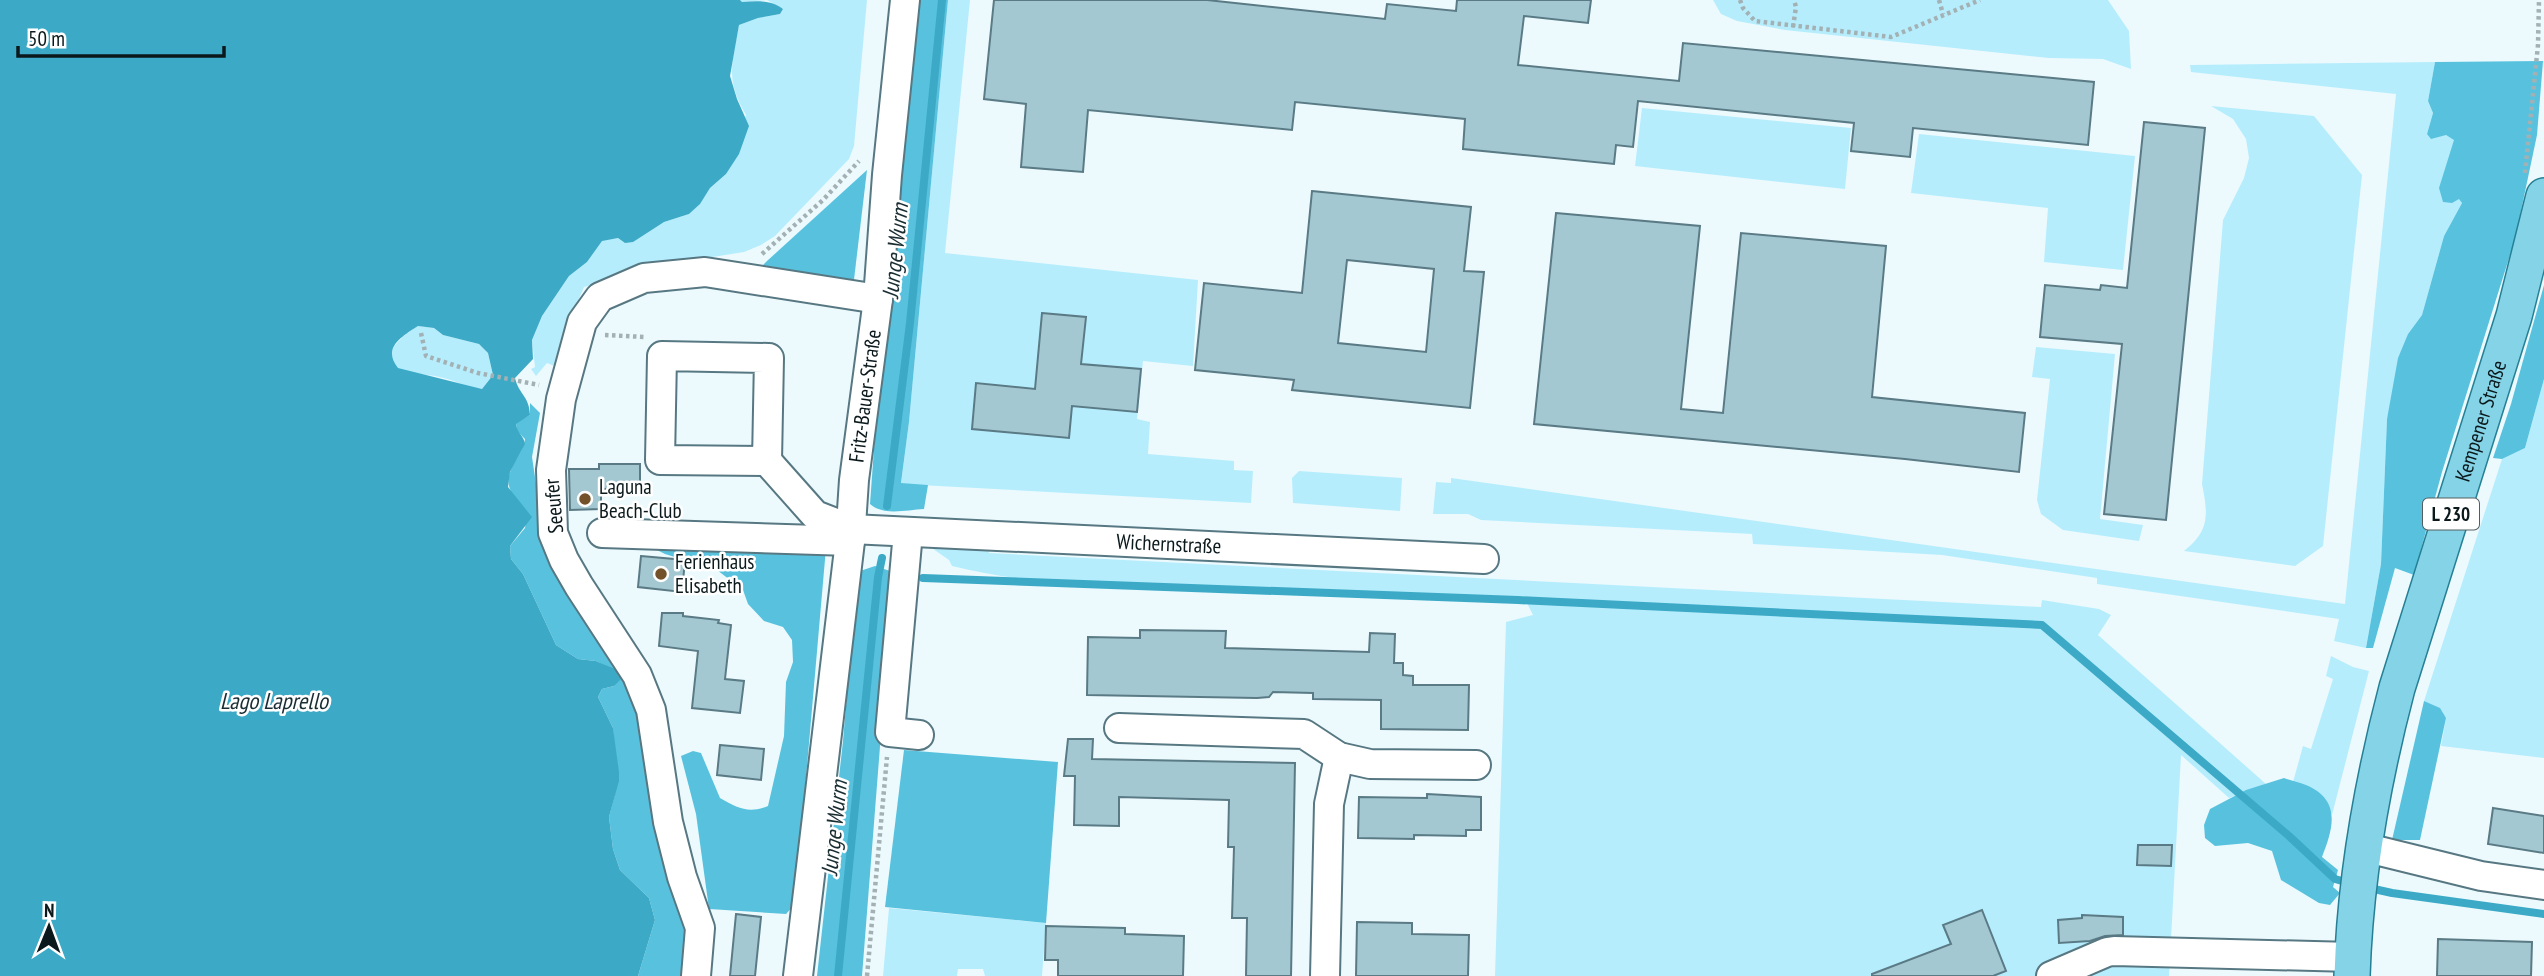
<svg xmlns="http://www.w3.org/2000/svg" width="2544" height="976" font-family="'PT Sans Narrow',sans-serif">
<rect width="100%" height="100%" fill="#ecfafe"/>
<!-- green -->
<g fill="#b6edfd">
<path d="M 740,0 L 867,0 L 854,146 L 849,159 L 775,236 L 761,245 L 744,252 L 700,259 L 584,287 L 563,335 L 557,367 L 547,363 L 536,376 L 531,369 L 535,367 L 532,340 L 542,316 L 569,276 L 587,262 L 602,240 L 618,238 L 625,243 L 664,222 L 689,214 L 700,203 L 710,188 L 726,174 L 746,115 C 725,79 732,64 739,25 L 758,18 L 780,14 L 783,9 L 767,0 L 742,2 Z"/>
<path d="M 948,0 L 970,0 L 945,253 L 1198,280 L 1193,366 L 1143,361 L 1137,419 L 1150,422 L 1148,454 L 1234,461 L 1234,470 L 1253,471 L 1251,503 L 901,484 L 909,422 Z"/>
<path d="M 1713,0 L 2108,0 L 2129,31 L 2131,69 L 2103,59 L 2049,58 L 1785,30 L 1737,21 L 1721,14 Z"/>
<path d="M 2435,62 L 2428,101 L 2433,113 L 2427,134 L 2446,135 L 2455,140 L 2451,154 L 2462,203 L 2444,236 L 2422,315 L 2408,334 L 2387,419 L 2381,564 L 2366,648 L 2334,641 L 2339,619 L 2097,584 L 2097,578 L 1942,555 L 1753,544 L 1752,534 L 1481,520 L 1468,514 L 1433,514 L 1436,482 L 1451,483 L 1451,478 L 2345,604 L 2396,94 L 2191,72 L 2190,65 Z"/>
<path d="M 2211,106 L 2314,116 L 2362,175 L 2323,546 L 2295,566 L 2184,551 C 2210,531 2208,514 2202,484 L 2223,220 L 2244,178 L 2249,158 L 2246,139 L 2233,119 Z"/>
<path d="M 1642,108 L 1851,128 L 1845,189 L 1635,166 Z"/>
<path d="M 1919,134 L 2135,156 L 2123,270 L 2044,262 L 2048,208 L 1911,193 Z"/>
<path d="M 418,326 L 434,328 L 443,335 L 479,344 L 488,353 L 493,375 L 482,389 C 466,387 454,380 439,377 C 429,374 417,375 406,372 C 372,361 401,336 418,326 Z"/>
<path d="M 2036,347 L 2115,354 L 2100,519 L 2143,525 L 2139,541 L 2063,530 L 2041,514 L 2037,500 L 2050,379 L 2032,377 Z"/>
<path d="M 2544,379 L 2544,758 L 2441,746 L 2446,718 L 2424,701 L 2502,459 L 2525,448 Z"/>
<path d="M 1299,471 L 1402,478 L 1400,511 L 1293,503 L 1292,478 Z"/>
<path d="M 926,544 L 989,546 L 989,553 L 2041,607 L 2042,600 L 2099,609 L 2111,615 L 2098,635 L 2266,784 L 2229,798 L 2181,755 L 2169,976 L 1495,976 L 1506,622 L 1533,615 L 1526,601 C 1441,596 1356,591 1270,590 C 1165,588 1055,591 952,566 L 949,560 Z"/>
<path d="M 2331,656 L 2353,667 L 2369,671 L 2332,815 L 2326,799 L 2293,782 L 2303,746 L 2311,749 L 2333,679 L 2326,676 Z"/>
<path d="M 889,908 L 1046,923 L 1042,976 L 985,976 L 983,969 L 958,969 L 957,976 L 883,976 Z"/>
</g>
<!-- forest -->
<g fill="#58c2de">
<path d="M 919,0 L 948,0 L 909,422 L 901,483 L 928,485 L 924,509 C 906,510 883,516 870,504 L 879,380 Z"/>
<path d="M 2543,61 L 2537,135 L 2515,239 L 2442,472 L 2414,575 L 2395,568 L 2373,648 L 2366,648 L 2381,564 L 2387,419 L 2398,358 L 2408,334 L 2422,315 L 2444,236 L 2462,203 L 2459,199 L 2452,203 L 2443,202 L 2439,188 L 2454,140 L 2446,135 L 2431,139 L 2427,134 L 2433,113 L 2428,101 L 2435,62 Z"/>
<path d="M 867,170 L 853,288 L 763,274 L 762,266 L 767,261 Z"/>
<path d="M 2544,285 L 2544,379 L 2525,448 L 2502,459 L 2493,458 L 2511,404 Z"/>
<path d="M 530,403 L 540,413 L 532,457 L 539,504 L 639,701 L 691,934 L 690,976 L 638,976 L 655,920 L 649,898 L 620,870 L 613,849 L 609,817 L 615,794 L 613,728 L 598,697 L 602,689 L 614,686 L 620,672 L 596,661 L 578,659 L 556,645 L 523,574 L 511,559 L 510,546 L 525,528 L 527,513 C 522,505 513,498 510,489 C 503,471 523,456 525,439 L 517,431 L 516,423 L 530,415 Z"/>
<path d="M 653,548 L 826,548 L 795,904 L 786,914 L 709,909 L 696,814 L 681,756 L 693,751 L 701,753 L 720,798 C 738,808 748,814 768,806 L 784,736 L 786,682 L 793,662 L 792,640 L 783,627 L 764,621 L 748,604 L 743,590 L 717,570 L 665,554 Z"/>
<path d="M 875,566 L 890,571 L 893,581 L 862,976 L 817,976 L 843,741 L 857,577 L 860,571 Z"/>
<path d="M 2424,701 L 2440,708 L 2446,718 L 2420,840 L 2392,840 Z"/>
<path d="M 904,750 L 1058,762 L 1046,923 L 885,907 Z"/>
<path d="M 2284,778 C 2291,781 2299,782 2306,785 C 2342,800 2333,829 2322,857 L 2338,870 L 2333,887 L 2340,893 L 2330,905 L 2319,903 L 2281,880 L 2272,851 L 2248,843 L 2215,846 L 2205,838 L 2204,825 L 2210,809 L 2246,790 Z"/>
</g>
<!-- water -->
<path fill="#3caac6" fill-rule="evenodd" d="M 0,0 L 740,0 L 742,2 C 758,1 771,0 783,9 L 780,14 L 758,18 L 739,25 L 730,76 L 737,99 L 749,126 L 739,154 L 726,174 L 710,188 L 700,204 L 689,214 L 664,222 L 633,242 L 625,243 L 618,238 L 602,241 L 587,262 L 569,276 L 542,316 L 532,340 L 533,359 L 515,378 C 519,395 529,395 530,415 L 516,424 C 517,433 524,436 525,444 L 510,472 L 508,487 L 532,517 L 510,546 L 511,559 L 523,574 L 556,645 L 578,659 L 596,661 L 620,671 L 621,679 L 614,686 L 602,689 L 598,697 L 613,728 L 619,772 L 619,781 L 609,817 L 613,849 L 620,870 L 649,898 L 655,920 L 638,976 L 0,976 ZM 418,326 L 434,328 L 443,335 L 479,344 L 488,353 L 493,375 L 482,389 L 398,368 C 382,348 401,337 418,326 Z"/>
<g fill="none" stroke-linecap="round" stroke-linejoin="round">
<!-- stream -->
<g stroke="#3caac6" stroke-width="8">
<path d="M 887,506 L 910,323 L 942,0"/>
<path d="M 923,578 L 1518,600 L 2042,625 L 2289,836 L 2335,879 L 2349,883"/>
<path d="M 2365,887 L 2392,893 L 2544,914"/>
<path d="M 838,976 L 878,577 L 882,558"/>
</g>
</g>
<!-- building -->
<g fill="#a4c8d2" stroke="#5a7b85" stroke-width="2" fill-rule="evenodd">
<path d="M 994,0 L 1207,0 L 1385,19 L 1387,4 L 1456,11 L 1457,0 L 1591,0 L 1588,23 L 1524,16 L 1518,65 L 1679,81 L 1683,43 L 2094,82 L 2088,145 L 1913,128 L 1910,157 L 1851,151 L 1854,123 L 1638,101 L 1633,147 L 1616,145 L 1614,164 L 1463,149 L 1465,119 L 1295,102 L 1292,130 L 1088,110 L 1083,172 L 1021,167 L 1026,104 L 984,99 Z"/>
<path d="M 2144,122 L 2205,128 L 2166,520 L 2104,514 L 2122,344 L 2040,337 L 2045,285 L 2100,290 L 2101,285 L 2127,288 Z"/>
<path d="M 1312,191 L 1471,207 L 1464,271 L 1484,272 L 1470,408 L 1292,390 L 1294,380 L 1195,370 L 1204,283 L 1302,293 ZM 1347,260 L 1434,269 L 1426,352 L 1338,343 Z"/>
<path d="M 1556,213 L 1700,226 L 1681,409 L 1723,413 L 1741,233 L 1886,246 L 1872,397 L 2025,413 L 2019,472 L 1905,459 L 1534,424 Z"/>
<path d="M 1042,313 L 1086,317 L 1081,364 L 1141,369 L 1137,412 L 1072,406 L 1069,438 L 972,429 L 976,383 L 1035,389 Z"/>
<path d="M 599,464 L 640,464 L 640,488 L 601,489 L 601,509 L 570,510 L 569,469 L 599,469 Z"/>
<path d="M 641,556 L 685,560 L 682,592 L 638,587 Z"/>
<path d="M 662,613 L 683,613 L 683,616 L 719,620 L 718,623 L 731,625 L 725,679 L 744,681 L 740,713 L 692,708 L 698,651 L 659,646 Z"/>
<path d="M 1140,630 L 1226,631 L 1225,648 L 1369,652 L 1370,633 L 1395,634 L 1394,663 L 1403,663 L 1403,675 L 1413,676 L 1413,685 L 1469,685 L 1468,730 L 1381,729 L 1381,700 L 1313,699 L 1313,693 L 1273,692 L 1269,697 L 1257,698 L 1087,695 L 1088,637 L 1140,638 Z"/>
<path d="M 1068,739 L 1093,739 L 1092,759 L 1295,763 L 1291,976 L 1246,976 L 1247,918 L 1232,918 L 1234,847 L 1228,847 L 1229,800 L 1119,797 L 1119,826 L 1074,825 L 1075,776 L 1064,776 Z"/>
<path d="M 720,745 L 764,749 L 761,780 L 717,775 Z"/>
<path d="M 1427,794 L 1481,797 L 1481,830 L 1466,830 L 1466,836 L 1414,835 L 1414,839 L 1358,838 L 1359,797 L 1427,798 Z"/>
<path d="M 2493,808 L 2544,816 L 2544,853 L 2488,844 Z"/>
<path d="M 2138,845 L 2172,845 L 2171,866 L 2137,865 Z"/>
<path d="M 1982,910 L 2006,971 L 1993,976 L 1872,976 L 1872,974 L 1951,944 L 1943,925 Z"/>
<path d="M 736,914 L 761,917 L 755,976 L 730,976 Z"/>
<path d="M 2082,915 L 2123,917 L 2123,935 L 2105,936 L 2090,941 L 2059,943 L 2058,920 L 2082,918 Z"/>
<path d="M 1357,922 L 1412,923 L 1412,934 L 1469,935 L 1468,976 L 1356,976 Z"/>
<path d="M 1046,926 L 1125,928 L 1125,934 L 1184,936 L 1183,976 L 1058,976 L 1058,960 L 1045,960 Z"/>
<path d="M 2438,939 L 2532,942 L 2531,976 L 2437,976 Z"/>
</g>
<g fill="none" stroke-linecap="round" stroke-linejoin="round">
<defs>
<g id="minor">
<path d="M 662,356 L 769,358 L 767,461 L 660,460 Z"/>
<path id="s1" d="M 767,461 L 815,515 L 851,529 L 1484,559"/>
<path d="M 908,532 L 890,732 L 919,735"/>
<path d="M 602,533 L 850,541"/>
<path d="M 1119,728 L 1304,734 L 1339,757 L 1370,764 L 1476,765"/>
<path d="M 2363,847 L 2481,876 L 2544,885"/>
<path d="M 696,976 L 700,928 L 682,877 L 668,822 L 651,710 L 637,675 L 579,586 L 564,560 L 553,533 L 551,470 L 561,399 L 582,322 L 600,297 L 644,278 L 705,272 L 878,299"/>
<path id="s2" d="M 798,976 L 850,541 L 854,480 L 878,299 L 887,175 L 905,0"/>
<path d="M 1325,976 L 1329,804 L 1339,757"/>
<path d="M 2051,976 L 2107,952 L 2114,951 L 2352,957"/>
</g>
<g id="major">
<path id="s3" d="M 2352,976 C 2355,878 2372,783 2397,688 L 2514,316 L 2544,196"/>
</g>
</defs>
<!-- minor casing -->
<use href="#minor" stroke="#577882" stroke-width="32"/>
<!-- major casing -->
<use href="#major" stroke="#257f95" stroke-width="38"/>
<!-- path -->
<g stroke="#a3b1b4" stroke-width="4.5" stroke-dasharray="3.5 3.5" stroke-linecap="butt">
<path d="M 1740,0 L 1743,8 L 1755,21 L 1891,37 L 1980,0"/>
<path d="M 1939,0 L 1943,14"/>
<path d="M 1793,27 L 1796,7 L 1794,0"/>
<path d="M 2525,173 L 2538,45 L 2539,0"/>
<path d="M 762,254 L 823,200 L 859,161"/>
<path d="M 421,333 L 426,356 L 478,373 L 539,385"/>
<path d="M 605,335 L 645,337"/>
<path d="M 867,976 L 887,757"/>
</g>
<!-- minor -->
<use href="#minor" stroke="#fff" stroke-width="28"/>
<!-- major -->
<use href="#major" stroke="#85d3e6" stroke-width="35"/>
</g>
<!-- markers -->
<g fill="#735129" stroke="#fff" stroke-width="2.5">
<circle cx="585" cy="499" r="7"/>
<circle cx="661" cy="574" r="7"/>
</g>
<g text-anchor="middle" stroke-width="5" stroke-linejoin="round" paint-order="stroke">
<!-- shield labels -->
<rect fill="#fff" stroke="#545e60" stroke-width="2" x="2423" y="498.5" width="56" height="31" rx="5"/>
<g font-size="19" font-weight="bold" fill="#0b191c">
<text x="2451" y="521">L 230</text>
</g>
<!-- street labels -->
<g font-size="21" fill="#0b191c" stroke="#fff">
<text dy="7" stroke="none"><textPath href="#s2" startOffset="584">Fritz-Bauer-Straße</textPath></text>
<text dy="7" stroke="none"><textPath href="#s3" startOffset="572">Kempener Straße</textPath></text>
<text transform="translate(554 506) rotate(-95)" y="7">Seeufer</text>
<text dy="7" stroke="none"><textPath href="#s1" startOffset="429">Wichernstraße</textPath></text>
</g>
<!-- poi labels -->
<g font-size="21" fill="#0b191c" stroke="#fff" text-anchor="start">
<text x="599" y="494">Laguna<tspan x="599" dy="24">Beach-Club</tspan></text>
<text x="675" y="569">Ferienhaus<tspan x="675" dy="24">Elisabeth</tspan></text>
</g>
<!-- water labels -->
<g font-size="23" font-style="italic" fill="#192d32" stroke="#fff">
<text transform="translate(895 251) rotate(-84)" y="8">Junge Wurm</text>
<text x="274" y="709">Lago Laprello</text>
<text transform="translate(834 828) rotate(-84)" y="8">Junge Wurm</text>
</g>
</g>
<!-- north arrow -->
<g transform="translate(49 927) rotate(1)" stroke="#ffffff" stroke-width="5" paint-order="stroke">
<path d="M0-5L12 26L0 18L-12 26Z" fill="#0b191c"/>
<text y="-10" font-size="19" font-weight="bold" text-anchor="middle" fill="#0b191c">N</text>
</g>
<!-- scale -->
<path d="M18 46v10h206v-10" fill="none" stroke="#0b191c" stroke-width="3.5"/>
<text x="28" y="46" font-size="21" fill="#0b191c" stroke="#ffffff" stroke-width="5" paint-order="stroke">50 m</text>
</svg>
